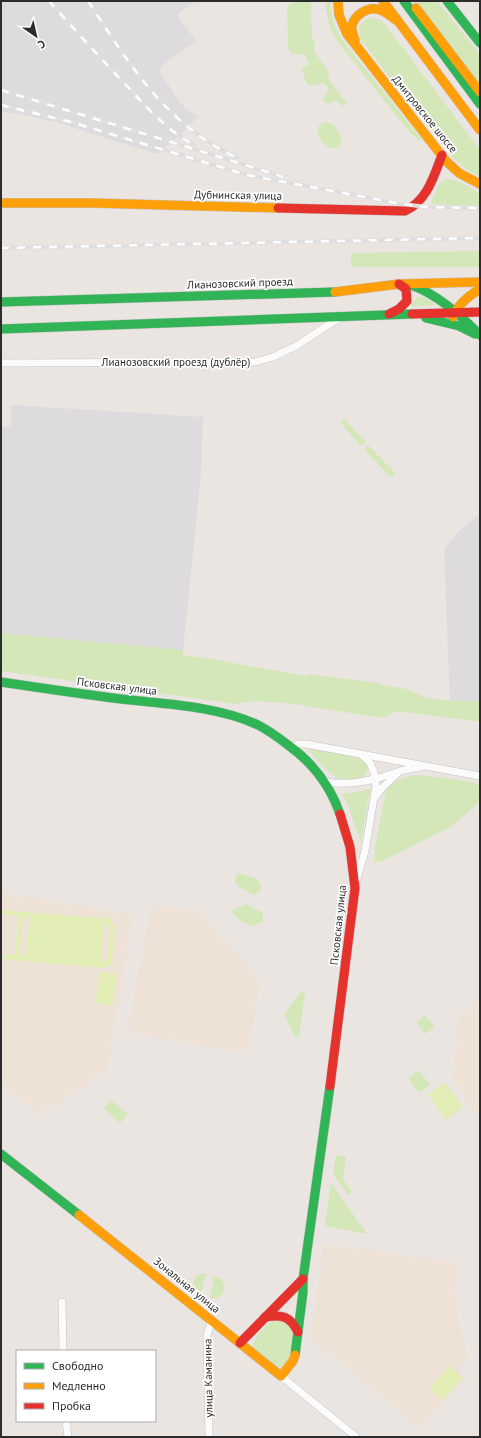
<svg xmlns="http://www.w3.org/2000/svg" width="481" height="1438" font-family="'PT Sans',sans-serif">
<rect width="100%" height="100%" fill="#ebe5e2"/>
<!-- industrial -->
<g fill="#dddbde">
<path d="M 1,1 L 196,1 L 177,15 L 196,41 L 161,66 L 160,72 L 181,104 L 198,117 L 179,136 L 157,154 L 52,121 L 1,111 Z"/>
<path d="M 11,405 L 203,417 L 201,473 L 183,650 L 1,633 L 1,427 L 11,426 Z"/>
<path d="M 480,514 L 480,701 L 450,701 L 444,549 L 457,533 Z"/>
</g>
<!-- education -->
<g fill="#eee2d6">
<path d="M 1,893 L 133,915 L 107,1071 L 40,1115 L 1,1082 Z"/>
<path d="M 151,907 L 198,909 L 260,981 L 247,1053 L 128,1032 Z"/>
<path d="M 480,998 L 480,1114 L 477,1114 L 452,1080 L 460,1013 Z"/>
<path d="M 324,1244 L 459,1263 L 455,1285 L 458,1322 L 468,1356 L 457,1369 L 466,1378 L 420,1428 L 311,1338 Z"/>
</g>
<!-- green -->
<g fill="#d4e7b8">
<path d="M 295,1 L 311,1 L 312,38 L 315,44 L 314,51 L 330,74 L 327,77 L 347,103 L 342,107 L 340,103 L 336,101 C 331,103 325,106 323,99 L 329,89 L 326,85 L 323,83 L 311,86 L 307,84 L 301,68 L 309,64 L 305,55 C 297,54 291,56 288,47 L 287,6 Z"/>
<path d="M 326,1 L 330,1 C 332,18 334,27 344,42 L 423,141 L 418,140 L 410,133 L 338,42 C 329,29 326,17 326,1 Z"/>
<path d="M 417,1 L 437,1 L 480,54 L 480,84 Z"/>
<path d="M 369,18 C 375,18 379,19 384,23 L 480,150 L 480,177 L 466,169 L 454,159 L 361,40 C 356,30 359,23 369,18 Z"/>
<path d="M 325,122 C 334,123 340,132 342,140 L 338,148 C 324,152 307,128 325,122 Z"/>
<path d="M 446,179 C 460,179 469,187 480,194 L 480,206 L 430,204 L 440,183 Z"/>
<path d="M 480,251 L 480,267 L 351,267 L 351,253 Z"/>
<path d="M 418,296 L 428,299 L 436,305 L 412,307 L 411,305 Z"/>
<path d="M 344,419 L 366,442 L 361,446 L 340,422 Z"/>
<path d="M 368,445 L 394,472 L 395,474 L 393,476 L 389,476 L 364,449 Z"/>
<path d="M 1,633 L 183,650 L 183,655 L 217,660 L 306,676 L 308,674 L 378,683 L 382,685 L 407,689 L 426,698 L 450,701 L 480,701 L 480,722 L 397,711 L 382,718 L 288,703 L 251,701 L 236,704 L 1,671 Z"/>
<path d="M 307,747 L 361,759 C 379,772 355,786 341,780 C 330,775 313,757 307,747 Z"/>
<path d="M 419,775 L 466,781 L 480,785 L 480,802 L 449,828 L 380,862 L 374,862 L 375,847 L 386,790 C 395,780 406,776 419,775 Z"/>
<path d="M 369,789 L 371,790 L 368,800 L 361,843 L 348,806 L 343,795 L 345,793 L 352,793 Z"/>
<path d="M 240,873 L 257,879 L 261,885 L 260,892 L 254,895 C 248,894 245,888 239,887 L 235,881 L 237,874 Z"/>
<path d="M 246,904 L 261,912 L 263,915 L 263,922 L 251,926 L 239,920 L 232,912 L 235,909 Z"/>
<path d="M 301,992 L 305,993 L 299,1037 L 294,1036 L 284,1014 Z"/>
<path d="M 425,1015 L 435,1027 L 425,1034 L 416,1022 Z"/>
<path d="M 419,1070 L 430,1085 L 419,1093 L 408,1078 Z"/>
<path d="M 111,1100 L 128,1114 L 120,1123 L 104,1109 Z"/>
<path d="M 336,1155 L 346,1157 L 343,1179 L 352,1192 L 348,1195 L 333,1174 Z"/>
<path d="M 331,1183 L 367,1234 L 325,1226 Z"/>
<path d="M 204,1273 L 206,1274 L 200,1295 L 194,1289 L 193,1283 L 197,1275 Z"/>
<path d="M 213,1276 L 221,1279 L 225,1286 L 223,1294 L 217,1298 L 210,1298 L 214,1279 L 212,1278 Z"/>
<path d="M 276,1319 L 286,1321 L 295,1332 C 292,1346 293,1366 276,1368 L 252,1347 C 254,1337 267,1324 276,1319 Z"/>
</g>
<!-- pitch -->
<g fill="#e2ecb5" fill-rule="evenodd">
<path d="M 1,910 L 111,919 L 115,927 L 112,961 L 109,966 L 104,968 L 3,959 L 4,954 L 15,954 L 18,919 L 19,916 L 1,914 ZM 26,917 L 30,917 L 26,956 L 22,955 L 20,952 L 23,920 ZM 104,923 L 108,923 L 110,928 L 107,959 L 103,962 L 101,962 Z"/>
<path d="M 100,972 L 117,974 L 112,1006 L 95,1003 Z"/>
<path d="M 445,1082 L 463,1107 L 446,1120 L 428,1095 Z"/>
<path d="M 450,1366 L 463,1378 L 443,1400 L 429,1388 Z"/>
</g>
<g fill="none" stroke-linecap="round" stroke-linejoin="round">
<defs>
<g id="street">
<path d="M 1,363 L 255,362 L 273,357 L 296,346 L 339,318"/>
<path d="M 292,748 L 298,744 L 306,744 L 480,776"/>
<path d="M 325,782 C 343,785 358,783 375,779 C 390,775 405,768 421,767"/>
<path d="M 375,797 L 383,787 L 397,774"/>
<path d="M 356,882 L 365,851 L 376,786 L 374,772 L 370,763 L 362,755"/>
<path d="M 62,1302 L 63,1351"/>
<path d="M 281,1376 L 356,1437"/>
<path d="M 66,1421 L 68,1437"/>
<path d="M 209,1437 L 207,1335 L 212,1320"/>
</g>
<g id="fast">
<path d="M 404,1 L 480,104"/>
<path d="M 447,1 L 480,43"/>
<path d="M 411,285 C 437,294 460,315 480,335"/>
<path d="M 1,302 L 335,292"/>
<path d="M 426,318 L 459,326 L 475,334"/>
<path d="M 1,329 L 412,314"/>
<path d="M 1,682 C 41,688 81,694 121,699 C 164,704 218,706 258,725 C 268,730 279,738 288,745 C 313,763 330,785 340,814"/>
<path d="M 1,1154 L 79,1215"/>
<path d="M 295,1355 L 303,1292 L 303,1279 L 330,1086"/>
</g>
<g id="slow">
<path d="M 338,1 L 339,15 L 347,34 L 446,161 L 459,173 L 480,184"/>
<path d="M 383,1 L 480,130"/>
<path d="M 416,8 L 480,92"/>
<path d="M 355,40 C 353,35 351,30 352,25 C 355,15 367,7 377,9 C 384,10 390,16 396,20"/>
<path d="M 1,203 L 92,203 L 278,208"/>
<path d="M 335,292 L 399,284 L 480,282"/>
<path d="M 453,317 C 458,304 468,296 480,289"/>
<path d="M 79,1215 L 281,1376 L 293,1361 L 295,1355"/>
</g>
<g id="jam">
<path d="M 278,208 L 405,211 C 427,201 434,176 442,155"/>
<path d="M 389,314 L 399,309 L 407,301 L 406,289 L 399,284"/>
<path d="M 412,314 L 480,312"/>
<path d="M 330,1086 L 355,888 L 350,847 L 340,814"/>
<path d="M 265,1317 C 282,1314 290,1316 298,1332"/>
<path d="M 240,1343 L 303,1279"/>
</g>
</defs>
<!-- street casing -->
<use href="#street" stroke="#c4c3c4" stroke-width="8"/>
<!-- fast casing -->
<use href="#fast" stroke="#c4c3c4" stroke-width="10"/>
<!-- slow casing -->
<use href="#slow" stroke="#c4c3c4" stroke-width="10"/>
<!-- jam casing -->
<use href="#jam" stroke="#c4c3c4" stroke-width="10"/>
<!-- street -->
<use href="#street" stroke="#fcfbfb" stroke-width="7"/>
<!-- fast -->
<use href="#fast" stroke="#30b455" stroke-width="9"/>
<!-- slow -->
<use href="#slow" stroke="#ff9f0a" stroke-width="9"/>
<!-- jam -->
<use href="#jam" stroke="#e5322d" stroke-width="9"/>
<defs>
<g id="rail">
<path d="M 49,1 C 75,30 101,59 128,87 C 148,109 168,131 194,145"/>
<path d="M 88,1 C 130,65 165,124 237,158"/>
<path d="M 1,90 C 95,119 189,147 283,177"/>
<path d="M 1,105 L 71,122 L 247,175 L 402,204 L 427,207 L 480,208"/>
<path d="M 1,248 L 480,238"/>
</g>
</defs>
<!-- rail casing -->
<use href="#rail" stroke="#dedee0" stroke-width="4"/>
<!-- rail -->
<use href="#rail" stroke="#fff" stroke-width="2.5" stroke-dasharray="8" stroke-linecap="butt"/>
</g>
<g text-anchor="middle" stroke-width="3.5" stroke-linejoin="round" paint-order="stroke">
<!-- street labels -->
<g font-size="11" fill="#2c2c2c" stroke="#fff">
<text transform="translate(425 114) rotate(51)" y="4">Дмитровское шоссе</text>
<text transform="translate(238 195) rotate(1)" y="4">Дубнинская улица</text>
<text transform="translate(240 283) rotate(-2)" y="4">Лианозовский проезд</text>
<text x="176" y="366">Лианозовский проезд (дублёр)</text>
<text transform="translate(117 686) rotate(7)" y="4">Псковская улица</text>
<text transform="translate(338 925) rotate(-84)" y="4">Псковская улица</text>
<text transform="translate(187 1285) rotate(39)" y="4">Зональная улица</text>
<text transform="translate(208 1378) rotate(-91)" y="4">улица Каманина</text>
</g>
</g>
<!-- border -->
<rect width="481" height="1438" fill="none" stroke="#2c2c2c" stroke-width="4"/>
<!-- legend -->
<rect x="16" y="1350" width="140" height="72" fill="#ffffff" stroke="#ababab"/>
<rect x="24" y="1363" width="20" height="6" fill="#30b455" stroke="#ababab"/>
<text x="52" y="1370" font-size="12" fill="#2c2c2c">Свободно</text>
<rect x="24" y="1383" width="20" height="6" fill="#ff9f0a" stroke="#ababab"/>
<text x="52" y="1390" font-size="12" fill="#2c2c2c">Медленно</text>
<rect x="24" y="1403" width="20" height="6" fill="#e5322d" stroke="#ababab"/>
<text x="52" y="1410" font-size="12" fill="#2c2c2c">Пробка</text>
<!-- north arrow -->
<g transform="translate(36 36) rotate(146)" stroke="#ffffff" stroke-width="3" paint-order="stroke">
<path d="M0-3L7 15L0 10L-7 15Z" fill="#2c2c2c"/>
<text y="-6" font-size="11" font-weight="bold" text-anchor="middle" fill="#2c2c2c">С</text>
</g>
</svg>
